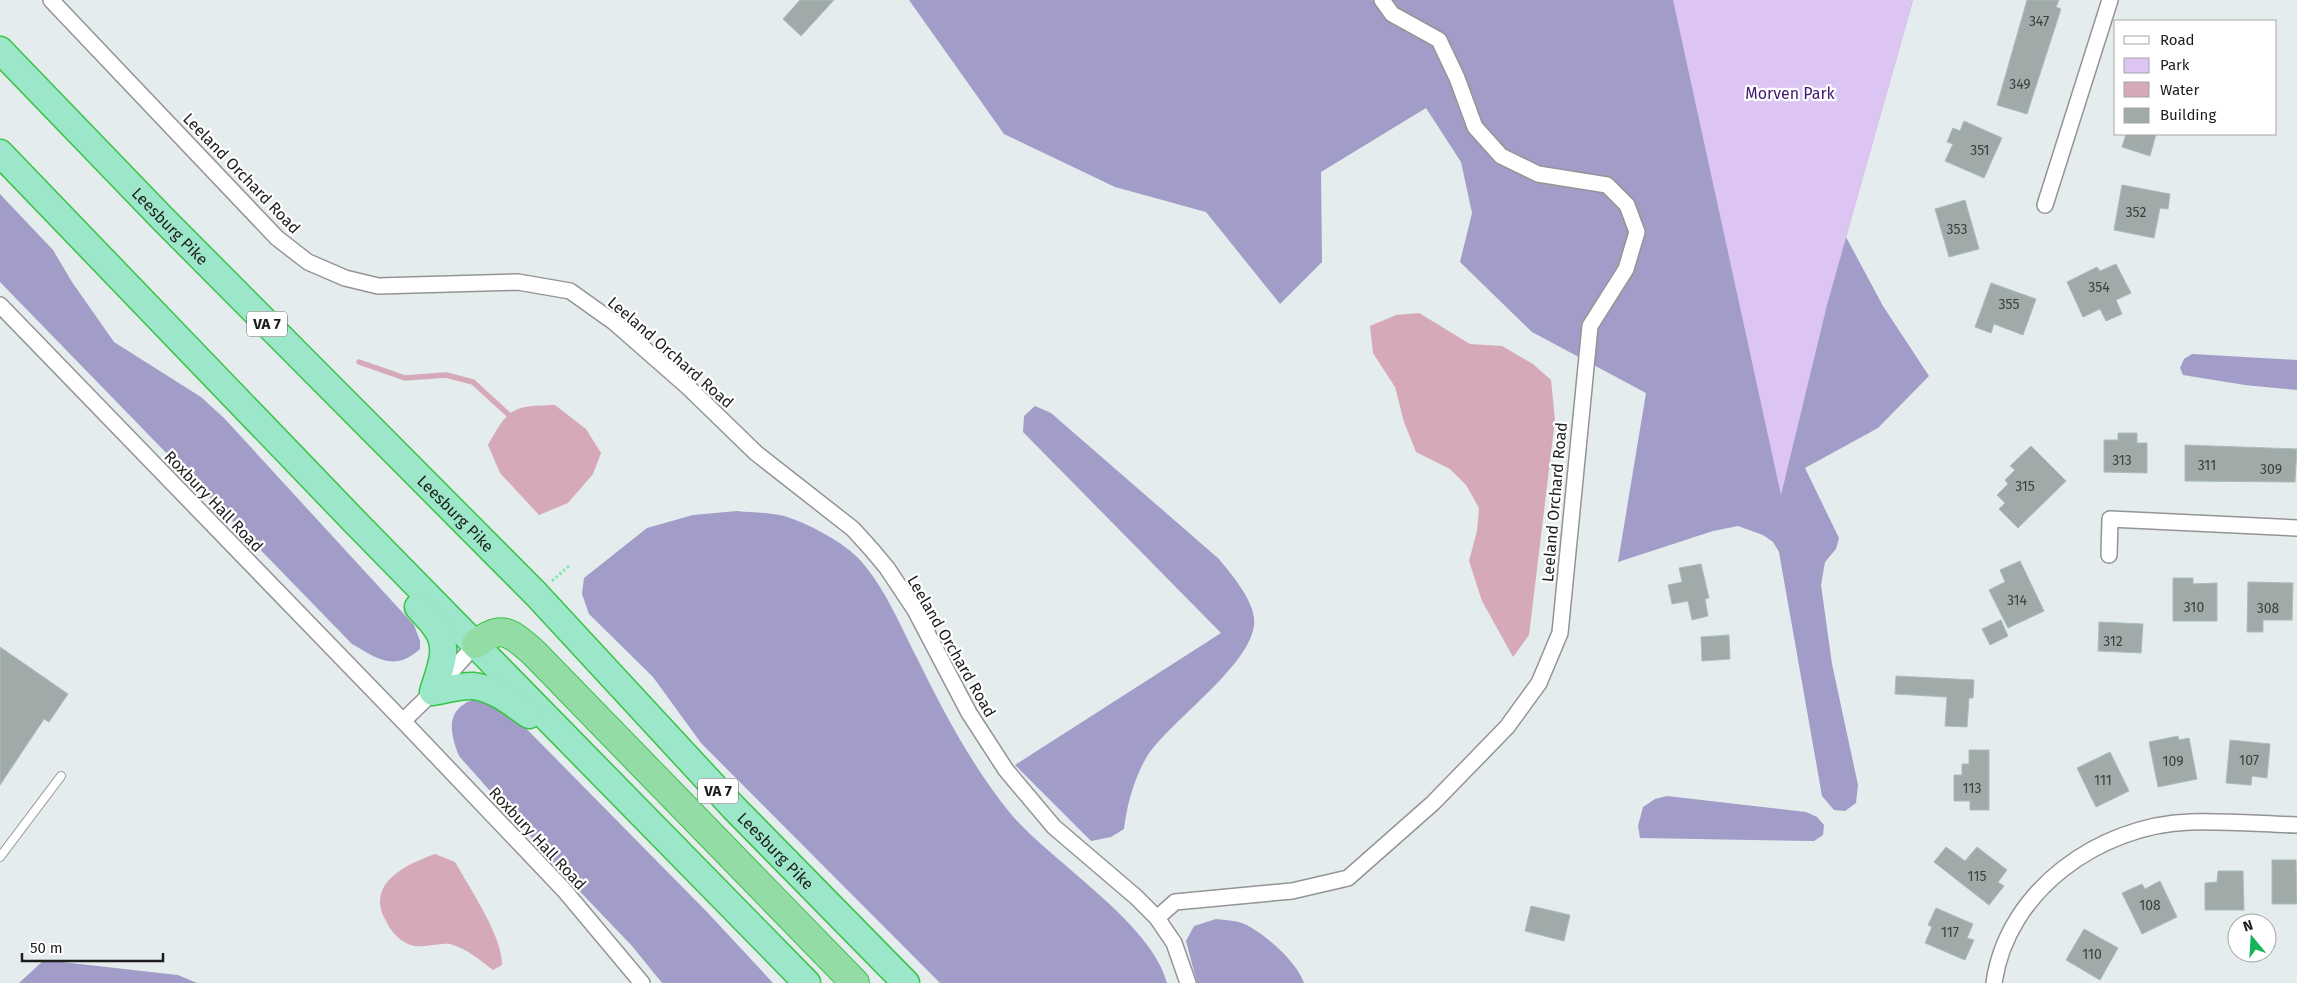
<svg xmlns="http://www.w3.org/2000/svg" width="2297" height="983" font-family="'Fira Sans',sans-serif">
<rect width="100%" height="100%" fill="#e4eced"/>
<!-- forest -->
<g fill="#a29dc8">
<path d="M 909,0 L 1913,0 L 1846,237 L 1883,306 L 1929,376 L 1878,428 L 1805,468 L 1839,538 L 1836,549 L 1825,562 L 1821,585 L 1832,664 L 1858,785 L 1856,803 L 1845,811 L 1834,810 L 1822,796 L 1779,552 L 1773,542 L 1763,535 L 1738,526 L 1713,531 L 1618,562 L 1646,393 L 1532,332 L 1460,262 L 1472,213 L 1461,162 L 1426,108 L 1321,172 L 1322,262 L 1280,304 L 1206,212 L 1115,187 L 1004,134 Z"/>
<path d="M 0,194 L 53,250 L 72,282 L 114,342 L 201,397 L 224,418 L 414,625 L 420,641 L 420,649 C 394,672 378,659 352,644 L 0,282 Z"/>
<path d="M 2192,354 L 2297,360 L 2297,390 L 2245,385 L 2183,375 L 2180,368 L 2184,359 Z"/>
<path d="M 1035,406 L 1051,413 L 1219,559 C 1231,574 1252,598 1254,618 C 1259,662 1166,722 1145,760 C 1133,782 1127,805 1124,829 L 1111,837 L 1091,841 L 1015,765 L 1221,633 L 1023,432 L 1024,416 Z"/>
<path d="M 737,511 C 754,513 774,512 790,518 C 811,525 846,544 860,560 C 885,588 900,625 917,658 C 943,711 972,766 1010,813 C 1051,862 1151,922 1167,983 L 940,983 L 701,743 L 653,677 L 589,614 L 582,594 L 584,578 L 647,528 L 693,515 Z"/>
<path d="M 480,697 L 502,704 L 708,913 L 773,983 L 662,983 L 632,946 L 569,880 L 459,756 C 448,728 446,707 480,697 Z"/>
<path d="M 1667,796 L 1806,812 L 1817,817 L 1824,825 L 1823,835 L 1814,841 L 1640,838 L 1638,826 L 1643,807 L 1655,799 Z"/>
<path d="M 1216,919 C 1226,920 1239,921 1247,925 C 1268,937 1296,961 1304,983 L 1197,983 L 1186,941 L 1194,926 Z"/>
<path d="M 44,960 L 178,975 L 197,983 L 19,983 Z"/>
</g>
<!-- park -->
<path fill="#dcc5f3" d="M 1673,0 L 1913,0 L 1827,305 L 1781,495 Z"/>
<!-- water -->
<g fill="#d6a9b9">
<path d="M 1419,313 L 1470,344 L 1502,346 L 1533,364 L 1551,380 L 1555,420 L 1529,635 L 1513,657 L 1482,601 L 1469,561 L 1477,531 L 1479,508 L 1466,485 L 1450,469 L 1416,452 L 1404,422 L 1395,387 L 1373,353 L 1370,326 L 1396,315 Z"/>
<path d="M 555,405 L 586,429 L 601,453 L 593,474 L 568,503 L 539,515 L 500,473 L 488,445 C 509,407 513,406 555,405 Z"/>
<path d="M 435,854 L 455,862 C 469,887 503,937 502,965 L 493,970 C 481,961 466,948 450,944 C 437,942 421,950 408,944 C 396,938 391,931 385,919 C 366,883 407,864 435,854 Z"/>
</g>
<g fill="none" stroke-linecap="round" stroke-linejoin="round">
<!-- stream -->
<path stroke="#d6a9b9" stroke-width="5.5" d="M 359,362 L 405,378 L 446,375 L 473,382 L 509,415"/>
</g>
<!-- building -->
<g fill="#a0aba9" stroke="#a8bdba">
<path d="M 800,0 L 834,0 L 801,36 L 783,19 Z"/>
<path d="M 2027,0 L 2059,0 L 2056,7 L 2061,9 L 2027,114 L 1997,105 Z"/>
<path d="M 1964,121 L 2002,138 L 1984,178 L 1945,161 L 1953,144 L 1947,142 L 1953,128 L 1960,131 Z"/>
<path d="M 2126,134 L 2156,134 L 2150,156 L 2122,147 Z"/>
<path d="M 2122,185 L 2170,194 L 2168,209 L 2160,208 L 2154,238 L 2114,230 Z"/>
<path d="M 1965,200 L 1979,249 L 1949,257 L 1935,209 Z"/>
<path d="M 2116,264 L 2131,293 L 2116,300 L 2122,314 L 2106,321 L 2100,309 L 2083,317 L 2067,282 L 2097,267 L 2100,271 Z"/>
<path d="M 1991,283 L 2036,299 L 2023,335 L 1994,324 L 1991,333 L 1975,327 Z"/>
<path d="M 2118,433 L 2137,433 L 2137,443 L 2147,443 L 2147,473 L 2104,472 L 2104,440 L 2118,440 Z"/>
<path d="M 2185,445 L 2297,449 L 2295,482 L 2185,481 Z"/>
<path d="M 2031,446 L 2066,481 L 2018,528 L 1999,509 L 2005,503 L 1997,495 L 2008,484 L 2005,480 L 2015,470 L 2010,466 Z"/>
<path d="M 2020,561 L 2044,611 L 2008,628 L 1989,590 L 2005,582 L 2000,570 Z"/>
<path d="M 1701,564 L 1709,598 L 1705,599 L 1708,616 L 1692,620 L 1688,601 L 1672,604 L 1668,585 L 1682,582 L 1679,568 Z"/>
<path d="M 2173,578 L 2193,578 L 2193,584 L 2217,583 L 2217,621 L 2173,621 Z"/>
<path d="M 2248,582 L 2293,583 L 2292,620 L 2263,620 L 2263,632 L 2247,632 Z"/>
<path d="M 2001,620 L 2008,636 L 1990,645 L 1982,629 Z"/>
<path d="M 2099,622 L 2143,624 L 2141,653 L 2098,651 Z"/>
<path d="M 1729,635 L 1730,659 L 1702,661 L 1701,637 Z"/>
<path d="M 0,647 L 68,694 L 49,722 L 44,719 L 0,785 Z"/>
<path d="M 1896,676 L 1974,680 L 1973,698 L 1969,698 L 1967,727 L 1945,726 L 1947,697 L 1895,694 Z"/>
<path d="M 2178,736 L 2179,740 L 2189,738 L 2197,779 L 2158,787 L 2149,742 Z"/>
<path d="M 2230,740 L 2270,744 L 2267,778 L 2252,776 L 2251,785 L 2226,783 Z"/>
<path d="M 1969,750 L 1989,750 L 1989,810 L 1970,810 L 1970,801 L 1954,801 L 1954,775 L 1962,775 L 1962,764 L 1969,764 Z"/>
<path d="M 2110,752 L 2129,791 L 2096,807 L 2077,768 Z"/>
<path d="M 1946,847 L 1965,861 L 1977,847 L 2007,870 L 1998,882 L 2004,886 L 1989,905 L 1934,862 Z"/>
<path d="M 2272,860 L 2296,860 L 2297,904 L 2272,904 Z"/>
<path d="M 2218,871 L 2243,871 L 2244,910 L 2205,910 L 2205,883 L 2217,882 Z"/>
<path d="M 2160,881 L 2177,917 L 2142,934 L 2122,893 L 2142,884 L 2145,889 Z"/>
<path d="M 1531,906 L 1570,915 L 1564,941 L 1525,931 Z"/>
<path d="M 1936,908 L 1973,924 L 1967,938 L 1974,940 L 1965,960 L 1925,943 L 1932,927 L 1928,925 Z"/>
<path d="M 2084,929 L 2118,948 L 2100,980 L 2066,960 Z"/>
</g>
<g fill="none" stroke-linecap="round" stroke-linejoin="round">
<defs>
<path id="service" d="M 0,857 L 61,776"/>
<g id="minor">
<path d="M 51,0 L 277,238 L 308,262 L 345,278 L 378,286 L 518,282 L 570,291 L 615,323 L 688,387 L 756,453 L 853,529 L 872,550 L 887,568 L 915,610 L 969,713 L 1006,770 L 1054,827 L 1136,897 L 1157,918 L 1174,943 L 1188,983"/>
<path d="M 2045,205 L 2110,0"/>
<path d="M 0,305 L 403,721 L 564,890 L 642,983"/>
<path d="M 2109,555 L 2110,519 L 2297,528"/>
<path d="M 403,721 L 433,692 L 476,644"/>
<path d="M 1157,918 L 1175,902 L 1292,891 L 1348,878 L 1433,803 L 1507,727 L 1539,683 L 1560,633 L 1590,326 L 1626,269 L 1637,232 L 1627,205 L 1607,185 L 1538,174 L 1501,156 L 1475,127 L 1457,78 L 1439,40 L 1392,14 L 1382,0"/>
<path d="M 1994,983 C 2007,890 2100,825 2190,822 C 2226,821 2262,824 2297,825"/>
</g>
<g id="trunk">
<path id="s1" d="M 0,50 L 161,217 L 536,594 L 734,808 L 906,983"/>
<path d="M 0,153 L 357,524 L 807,983"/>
<path d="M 418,607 C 424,614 431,620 436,628 C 451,648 439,671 433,692 C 446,690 461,685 473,686 C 494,688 512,703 529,715"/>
</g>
<path id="motorway" d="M 476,644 C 502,623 511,633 533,652 L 855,983"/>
</defs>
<!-- service casing -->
<use href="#service" stroke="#949494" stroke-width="10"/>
<!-- minor casing -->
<use href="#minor" stroke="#949494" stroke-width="18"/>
<!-- trunk casing -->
<use href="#trunk" stroke="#37c443" stroke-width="29"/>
<!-- motorway casing -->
<use href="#motorway" stroke="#37c443" stroke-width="30"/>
<!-- path -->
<path stroke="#78e9b3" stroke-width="3" stroke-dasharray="2.5 2.5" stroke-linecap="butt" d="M 552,581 L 569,566"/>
<!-- service -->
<use href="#service" stroke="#fff" stroke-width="8"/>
<!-- minor -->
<use href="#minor" stroke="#fff" stroke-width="15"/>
<!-- trunk -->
<use href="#trunk" stroke="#9ce6ca" stroke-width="26"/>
<!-- motorway -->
<use href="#motorway" stroke="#94dca5" stroke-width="28"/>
</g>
<g text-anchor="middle" stroke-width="4.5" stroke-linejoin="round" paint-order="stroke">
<!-- number labels -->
<g font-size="14" fill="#3e4040">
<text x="2039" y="26">347</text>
<text x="2020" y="89">349</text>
<text x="1980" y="155">351</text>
<text x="2136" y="217">352</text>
<text x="1957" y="234">353</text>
<text x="2099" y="292">354</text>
<text x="2009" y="309">355</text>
<text x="2122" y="465">313</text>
<text x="2207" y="470">311</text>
<text x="2271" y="474">309</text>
<text x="2025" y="491">315</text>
<text x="2017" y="605">314</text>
<text x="2194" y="612">310</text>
<text x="2268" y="613">308</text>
<text x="2113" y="646">312</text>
<text x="2249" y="765">107</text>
<text x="2173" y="766">109</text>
<text x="2103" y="785">111</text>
<text x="1972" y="793">113</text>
<text x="1977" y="881">115</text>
<text x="2150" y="910">108</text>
<text x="1950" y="937">117</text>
<text x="2092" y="959">110</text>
</g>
<!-- shield labels -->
<g fill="#fff" stroke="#616161" stroke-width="1">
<rect x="247" y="311.5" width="40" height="25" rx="4"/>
<rect x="698" y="778.5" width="40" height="25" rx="4"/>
</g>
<g font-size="15" font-weight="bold" fill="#1d1d1d">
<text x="267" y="329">VA 7</text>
<text x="718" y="796">VA 7</text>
</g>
<!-- park labels -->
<g font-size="16" fill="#43176e" stroke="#fff">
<text x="1790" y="99">Morven Park</text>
</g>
<!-- street labels -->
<g font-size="16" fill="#1d1d1d" stroke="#fff">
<text transform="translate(242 173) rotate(46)" y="6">Leeland Orchard Road</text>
<text dy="6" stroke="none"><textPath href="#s1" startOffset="245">Leesburg Pike</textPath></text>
<text transform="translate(671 352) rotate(41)" y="6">Leeland Orchard Road</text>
<text transform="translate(214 501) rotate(46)" y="6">Roxbury Hall Road</text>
<text transform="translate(1554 502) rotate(-85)" y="6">Leeland Orchard Road</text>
<text dy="6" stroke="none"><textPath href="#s1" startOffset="650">Leesburg Pike</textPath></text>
<text transform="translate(952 646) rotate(60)" y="6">Leeland Orchard Road</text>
<text transform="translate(538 838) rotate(47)" y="6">Roxbury Hall Road</text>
<text dy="6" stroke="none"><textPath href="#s1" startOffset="1115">Leesburg Pike</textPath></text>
</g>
</g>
<!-- legend -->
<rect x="2114" y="20" width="162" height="115" fill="#ffffff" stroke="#a5a5a5"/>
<rect x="2124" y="36" width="25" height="8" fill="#ffffff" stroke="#a5a5a5"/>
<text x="2160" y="45" font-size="15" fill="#1d1d1d">Road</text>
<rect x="2124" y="58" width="25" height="15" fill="#dcc5f3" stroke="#a5a5a5"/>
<text x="2160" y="70" font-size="15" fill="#1d1d1d">Park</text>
<rect x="2124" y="82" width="25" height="15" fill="#d6a9b9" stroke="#a5a5a5"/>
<text x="2160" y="95" font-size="15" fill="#1d1d1d">Water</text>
<rect x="2124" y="108" width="25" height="15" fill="#a0aba9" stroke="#a5a5a5"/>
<text x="2160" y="120" font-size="15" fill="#1d1d1d">Building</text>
<!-- north arrow -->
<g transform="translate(2252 938) rotate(342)"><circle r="24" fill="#ffffff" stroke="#a5a5a5"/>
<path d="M0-4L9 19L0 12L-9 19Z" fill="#16b358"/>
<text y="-8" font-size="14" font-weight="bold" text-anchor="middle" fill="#1d1d1d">N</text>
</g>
<!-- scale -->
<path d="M22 953v8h141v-8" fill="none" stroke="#1d1d1d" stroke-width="2.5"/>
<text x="30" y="953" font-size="15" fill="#1d1d1d" stroke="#ffffff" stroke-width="4" paint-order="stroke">50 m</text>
</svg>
